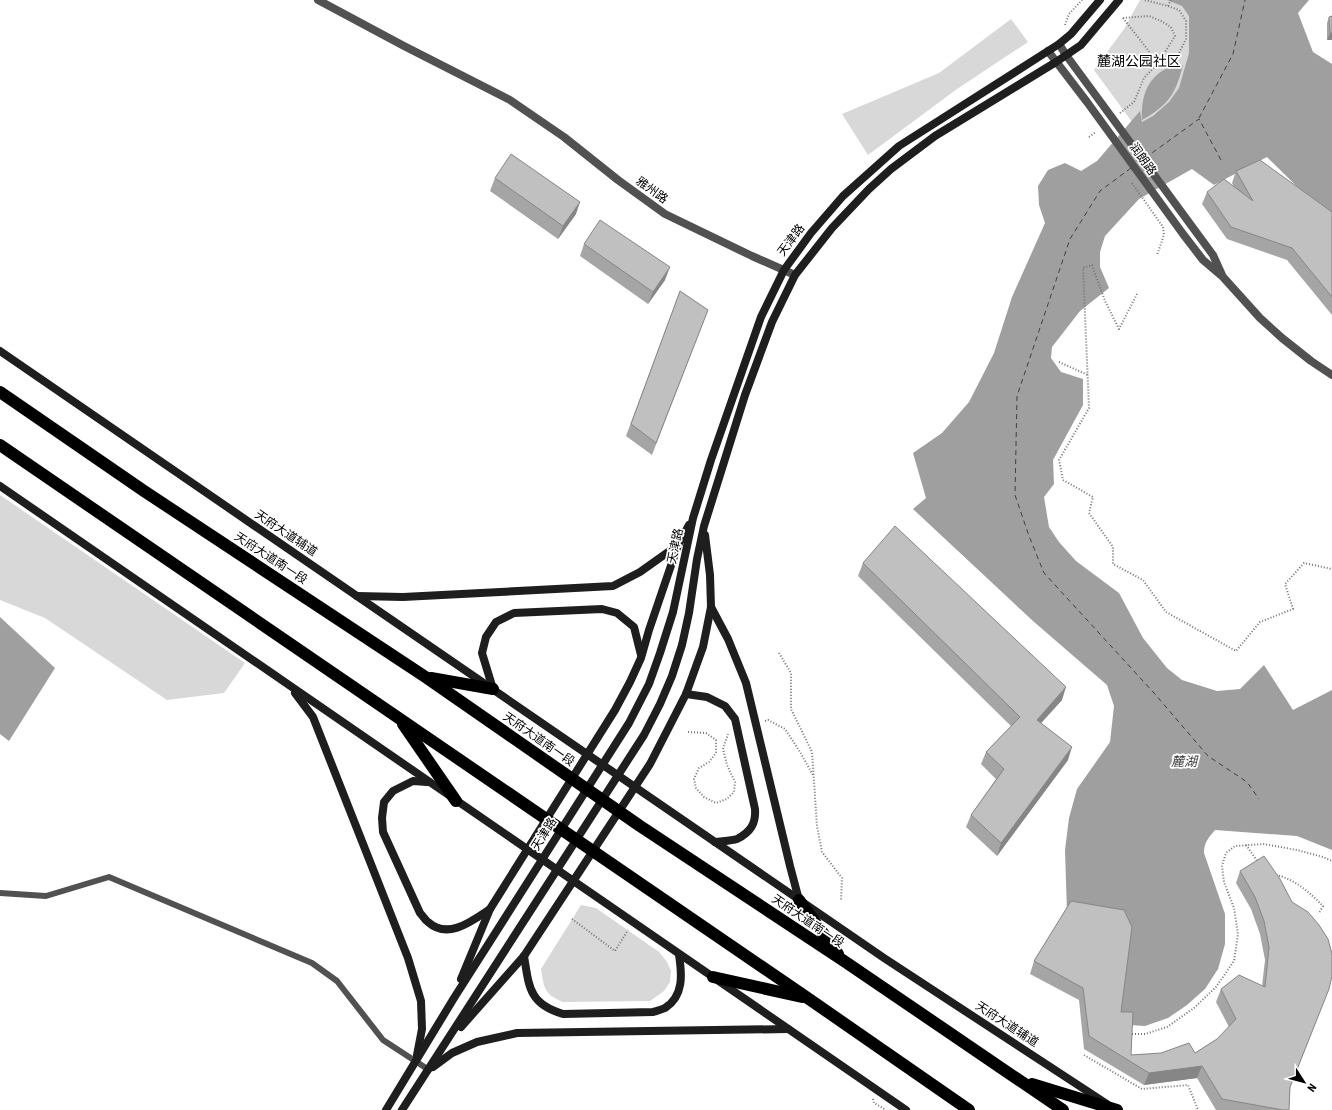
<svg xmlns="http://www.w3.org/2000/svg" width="1332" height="1110" font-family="'Roboto Condensed','Noto Sans SC',sans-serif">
<rect width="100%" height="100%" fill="#fff"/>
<!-- green -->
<g fill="#d8d8d8">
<path d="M 1140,0 L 1207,0 L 1184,96 L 1143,137 L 1094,70 L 1124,29 Z"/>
<path d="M 1011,19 L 1028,42 L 957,89 L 868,155 L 842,114 L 939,73 Z"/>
<path d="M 0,495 L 245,663 L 224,693 L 167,700 L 45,618 L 0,600 Z"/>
<path d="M 581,905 L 596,908 L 659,952 L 667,962 L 671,971 L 670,982 L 664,991 L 650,1001 L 563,1002 C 544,994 544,988 541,969 Z"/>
</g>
<!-- water -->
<g fill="#9f9f9f">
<path d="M 1167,0 L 1309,0 L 1298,13 L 1313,52 L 1332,64 L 1332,221 L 1267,157 L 1214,185 L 1192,169 L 1139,199 L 1105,236 L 1100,252 L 1100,267 L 1109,288 L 1080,311 L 1052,347 L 1051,358 L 1061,372 L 1083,379 L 1083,405 L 1053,460 L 1054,484 L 1044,497 L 1049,527 L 1059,542 L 1076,561 L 1119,593 L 1143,638 L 1167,668 L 1182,680 L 1217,691 L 1240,689 L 1264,665 L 1293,710 L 1332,690 L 1332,850 L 1297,836 L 1215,830 C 1208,838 1204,843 1204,853 L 1225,914 L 1225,944 L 1218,969 L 1205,989 L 1187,1005 L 1168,1018 L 1145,1026 L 1116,1024 L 1067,913 L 1065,850 L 1069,818 L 1077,789 L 1110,742 L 1114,706 L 1107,685 L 1033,621 L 913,509 L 926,498 L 913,453 L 942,433 L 969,402 L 994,353 L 1012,297 L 1045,223 L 1039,205 L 1038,186 L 1048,170 L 1065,163 L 1081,171 L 1097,161 L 1140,111 L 1142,122 L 1153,116 L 1169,102 L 1179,88 L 1189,53 L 1189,16 L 1182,6 Z"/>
<path d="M 1183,65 C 1176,93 1169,105 1142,120 C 1141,98 1146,79 1167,68 C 1172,66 1178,66 1183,65 Z"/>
<path d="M 0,617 L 55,668 L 9,741 L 0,734 Z"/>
</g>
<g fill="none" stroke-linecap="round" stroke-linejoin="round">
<!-- ferry -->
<g stroke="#404040" stroke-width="1" stroke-dasharray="5 4" stroke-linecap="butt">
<path d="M 1199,118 L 1233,54 L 1245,0"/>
<path d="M 1145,158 L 1199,119 L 1221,160"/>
<path d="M 1131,168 L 1100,191 L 1070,239 L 1017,396 L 1015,495 L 1029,536 L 1044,573 L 1154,693 L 1208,756 L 1247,782 L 1259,799"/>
</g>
<!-- path -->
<g stroke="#737373" stroke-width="2" stroke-dasharray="1 2" stroke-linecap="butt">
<path d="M 1168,6 L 1171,0"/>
<path d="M 1123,18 L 1158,63 L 1178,55 L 1186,39 L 1186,21 L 1179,10 L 1168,6 L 1145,0"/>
<path d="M 1065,25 L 1069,14 L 1082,0"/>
<path d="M 1120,113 L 1134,102 L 1144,78 L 1158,63 L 1175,36 L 1171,27 L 1161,21 L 1149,16 L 1123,18"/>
<path d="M 1089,137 L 1096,132"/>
<path d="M 1132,183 L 1163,227 L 1164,235 L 1157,255"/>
<path d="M 1137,294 L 1119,329 L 1105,301 L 1092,265 L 1083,268 L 1089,408 L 1059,460 L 1063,480 L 1093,497 L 1089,513 L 1113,547 L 1113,564 L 1143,580 L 1166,612 L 1236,651 L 1260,622 L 1293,609 L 1285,584 L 1304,563 L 1332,569"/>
<path d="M 1059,362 L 1088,375"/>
<path d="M 779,653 L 791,673 L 791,709 L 812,752 L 817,826 L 822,852 L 842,878 L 841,900"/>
<path d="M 765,721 L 768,720 L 785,729 L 800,752 L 813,775"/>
<path d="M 688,732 L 706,733 L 716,740 L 716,753 L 709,762 L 699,768 L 694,779 L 696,788 L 704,797 L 716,803 L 727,799 L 734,792 L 735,782 L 727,765 L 723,749 L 728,734"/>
<path d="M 1246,845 L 1258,862"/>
<path d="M 1276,875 C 1295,879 1310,893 1323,906 L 1319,913"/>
<path d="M 572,919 L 615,951 L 628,930"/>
<path d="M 1132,1034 L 1145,1034 L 1167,1027 L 1194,1008 L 1216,987 L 1234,961 L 1238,934 L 1234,908 L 1224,882 L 1222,866 L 1226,853 L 1235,846 L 1264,844 L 1297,850 L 1323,857 L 1332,861"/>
<path d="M 1084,1055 L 1142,1089 L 1188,1085 L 1198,1110"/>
<path d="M 873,1099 L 874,1103 L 886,1110"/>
</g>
<!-- lane -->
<path stroke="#515151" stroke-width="6" d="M 0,893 L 46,896 L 109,877 L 312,963 L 337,981 L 383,1040 L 429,1070"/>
<!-- street -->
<g stroke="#515151" stroke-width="8">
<path d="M 318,0 L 404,46 L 510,100 L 564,137 L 618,180 L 665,214 L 752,256 L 795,275"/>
<path d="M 1059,44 L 1066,55 L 1213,255 L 1222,275"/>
<path d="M 1048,51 L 1087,102 L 1183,234 L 1203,260 L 1223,277 L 1260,318 L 1282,338 L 1311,361 L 1332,375"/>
</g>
<!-- secondary -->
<g stroke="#1e1e1e" stroke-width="8">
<path d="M 0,351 L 884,958 L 1107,1104"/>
<path d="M 0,486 L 906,1110"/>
<path d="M 357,596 L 403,597 L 613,586 L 640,572 L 678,545"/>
<path d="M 711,607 L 728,639 L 746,683 L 790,866 L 799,900"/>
<path d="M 493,689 L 482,653 L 486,637 L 496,622 L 514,613 L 602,609 L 617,613 L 634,627 L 641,655"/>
<path d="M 295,693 L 313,717 L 408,958 L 421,1001 L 422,1029 L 417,1055"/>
<path d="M 686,694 L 707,697 L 725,706 L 735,719 L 755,809 C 756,823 751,832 737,839 C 731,841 722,841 715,842"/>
<path d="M 427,782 L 413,781 L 393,791 L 384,802 L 382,818 L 383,832 L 420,913 C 423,916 425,920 428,922 C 448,940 472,921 490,909"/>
<path d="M 524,956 C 529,987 529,1004 563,1014 L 653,1012 C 656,1011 661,1010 665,1008 C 684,996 682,974 679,955"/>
<path d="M 461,979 L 490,909 L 615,710 L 630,682 L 641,658 L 649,630 L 678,545 L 689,525"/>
<path d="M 461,1027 L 524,956 L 650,764 L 686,694 L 703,647 L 711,607 L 710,575 L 705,535"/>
<path d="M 433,1067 L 452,1053 L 477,1042 L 517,1033 L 788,1029"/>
<path d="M 386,1110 L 454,998 L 629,723 L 649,684 L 660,653 L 673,612 L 693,518 L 711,460 L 761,317 L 784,270 L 811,233 L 843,196 L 899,146 L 1059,44 L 1071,34 L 1100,0"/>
<path d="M 402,1110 L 644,735 L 660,704 L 672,676 L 682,645 L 689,613 L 697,559 L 704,526 L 745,395 L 772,322 L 795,275 L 832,228 L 869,189 L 891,169 L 935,136 L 1056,62 L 1081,45 L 1119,0"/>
</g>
<!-- highway -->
<g stroke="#000" stroke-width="12">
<path d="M 0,392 L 144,491 L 427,678 L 640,826 L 844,961 L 1063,1110"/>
<path d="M 0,445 L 809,999 L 969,1110"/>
<path d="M 431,678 L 493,689"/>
<path d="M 403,724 L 456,801"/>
<path d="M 799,900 L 838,954"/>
<path d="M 713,977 L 802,997"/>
<path d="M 1032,1084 L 1117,1110"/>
</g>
</g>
<!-- wall -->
<g fill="#a5a5a5">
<path d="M 1329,17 L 1332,40 L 1327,40 L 1327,23 Z"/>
<path d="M 1236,171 L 1332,212 L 1332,315 L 1287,260 L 1227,239 L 1202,204 L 1207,192 L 1234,187 L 1232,183 Z"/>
<path d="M 495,178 L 576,214 L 558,239 L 490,191 Z"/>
<path d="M 584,244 L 665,280 L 648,304 L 580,256 Z"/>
<path d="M 680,291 L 708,310 L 652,455 L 626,436 Z"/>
<path d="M 863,563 L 1062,700 L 1041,723 L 1068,760 L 997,856 L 966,827 L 971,815 L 996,779 L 981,764 L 986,752 L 1011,726 L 858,576 Z"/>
<path d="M 1240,871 L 1324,1001 L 1290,1088 L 1289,1110 L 1216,1110 L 1197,1078 L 1144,1085 L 1084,1049 L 1079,1000 L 1030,974 L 1034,961 L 1071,901 L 1121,1012 L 1131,1055 L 1195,1053 L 1217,1039 L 1229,1027 L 1216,1002 L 1221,989 L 1262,986 L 1265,960 L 1260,934 L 1251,909 L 1236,883 Z"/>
</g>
<!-- shaded-wall -->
<g fill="#868686">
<path d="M 1330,33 L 1332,33 L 1332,40 L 1327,40 Z"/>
<path d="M 580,202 L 576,214 L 558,239 L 563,226 Z"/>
<path d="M 670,267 L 665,280 L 648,304 L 653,292 Z"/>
<path d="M 1066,687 L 1062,700 L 1032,733 L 1037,720 Z"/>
<path d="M 1072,747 L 1068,760 L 997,856 L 1001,843 Z"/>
<path d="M 1202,1066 L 1197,1078 L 1144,1085 L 1149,1073 Z"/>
</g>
<!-- building -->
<g fill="#c0c0c0" stroke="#868686">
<path d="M 1332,16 L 1332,33 L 1330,33 L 1329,17 Z"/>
<path d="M 511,154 L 580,202 L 563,226 L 495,178 Z"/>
<path d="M 1260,160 L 1332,212 L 1332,297 L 1292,248 L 1231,227 L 1207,192 L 1224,179 L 1253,201 L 1236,171 Z"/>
<path d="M 600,220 L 670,267 L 653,292 L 584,244 Z"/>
<path d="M 680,291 L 708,310 L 656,443 L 631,424 Z"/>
<path d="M 895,526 L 1066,687 L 1037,720 L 1072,747 L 1001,843 L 971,815 L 1004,769 L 986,752 L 1020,717 L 863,563 Z"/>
<path d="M 1264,856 L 1280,879 L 1292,902 L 1308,912 L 1319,925 L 1328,939 L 1332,954 L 1332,976 L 1329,989 L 1290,1087 L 1289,1110 L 1283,1110 L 1222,1099 L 1202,1066 L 1149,1073 L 1089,1036 L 1083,988 L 1034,961 L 1071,901 L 1124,910 L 1132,927 L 1121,1012 L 1133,1012 L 1131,1055 L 1161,1053 L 1189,1043 L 1195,1053 L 1217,1039 L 1236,1019 L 1221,989 L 1239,975 L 1265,987 L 1269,947 L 1264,921 L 1255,897 L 1240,871 Z"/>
</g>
<g text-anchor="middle" stroke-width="3.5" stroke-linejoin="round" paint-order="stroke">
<!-- street labels -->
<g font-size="12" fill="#000" stroke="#fff">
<text transform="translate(1143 159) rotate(54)" y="4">润朗路</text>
<text transform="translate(652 190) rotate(36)" y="4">雅州路</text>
<text transform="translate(791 240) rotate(-53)" y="4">天津路</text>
<text transform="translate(286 533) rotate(34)" y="4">天府大道辅道</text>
<text transform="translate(675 546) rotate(-78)" y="4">天津路</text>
<text transform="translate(271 558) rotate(33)" y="4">天府大道南一段</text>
<text transform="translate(539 739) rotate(35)" y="4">天府大道南一段</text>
<text transform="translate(544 834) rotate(-58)" y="4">天津路</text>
<text transform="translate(808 921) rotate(34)" y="4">天府大道南一段</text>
<text transform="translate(1007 1024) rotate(33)" y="4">天府大道辅道</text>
</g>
<!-- water labels -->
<g font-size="13" font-style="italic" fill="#404040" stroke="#fff">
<text x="1184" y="766">麓湖</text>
</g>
<!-- quarter labels -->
<g font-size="14" fill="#000" stroke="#fff">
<text x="1139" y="66">麓湖公园社区</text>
</g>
</g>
<!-- north arrow -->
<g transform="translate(1304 1082) rotate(126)" stroke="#ffffff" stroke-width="3" paint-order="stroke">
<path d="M0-3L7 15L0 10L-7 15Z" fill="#000000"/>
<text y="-6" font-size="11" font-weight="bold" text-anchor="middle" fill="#000000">N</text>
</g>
</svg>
